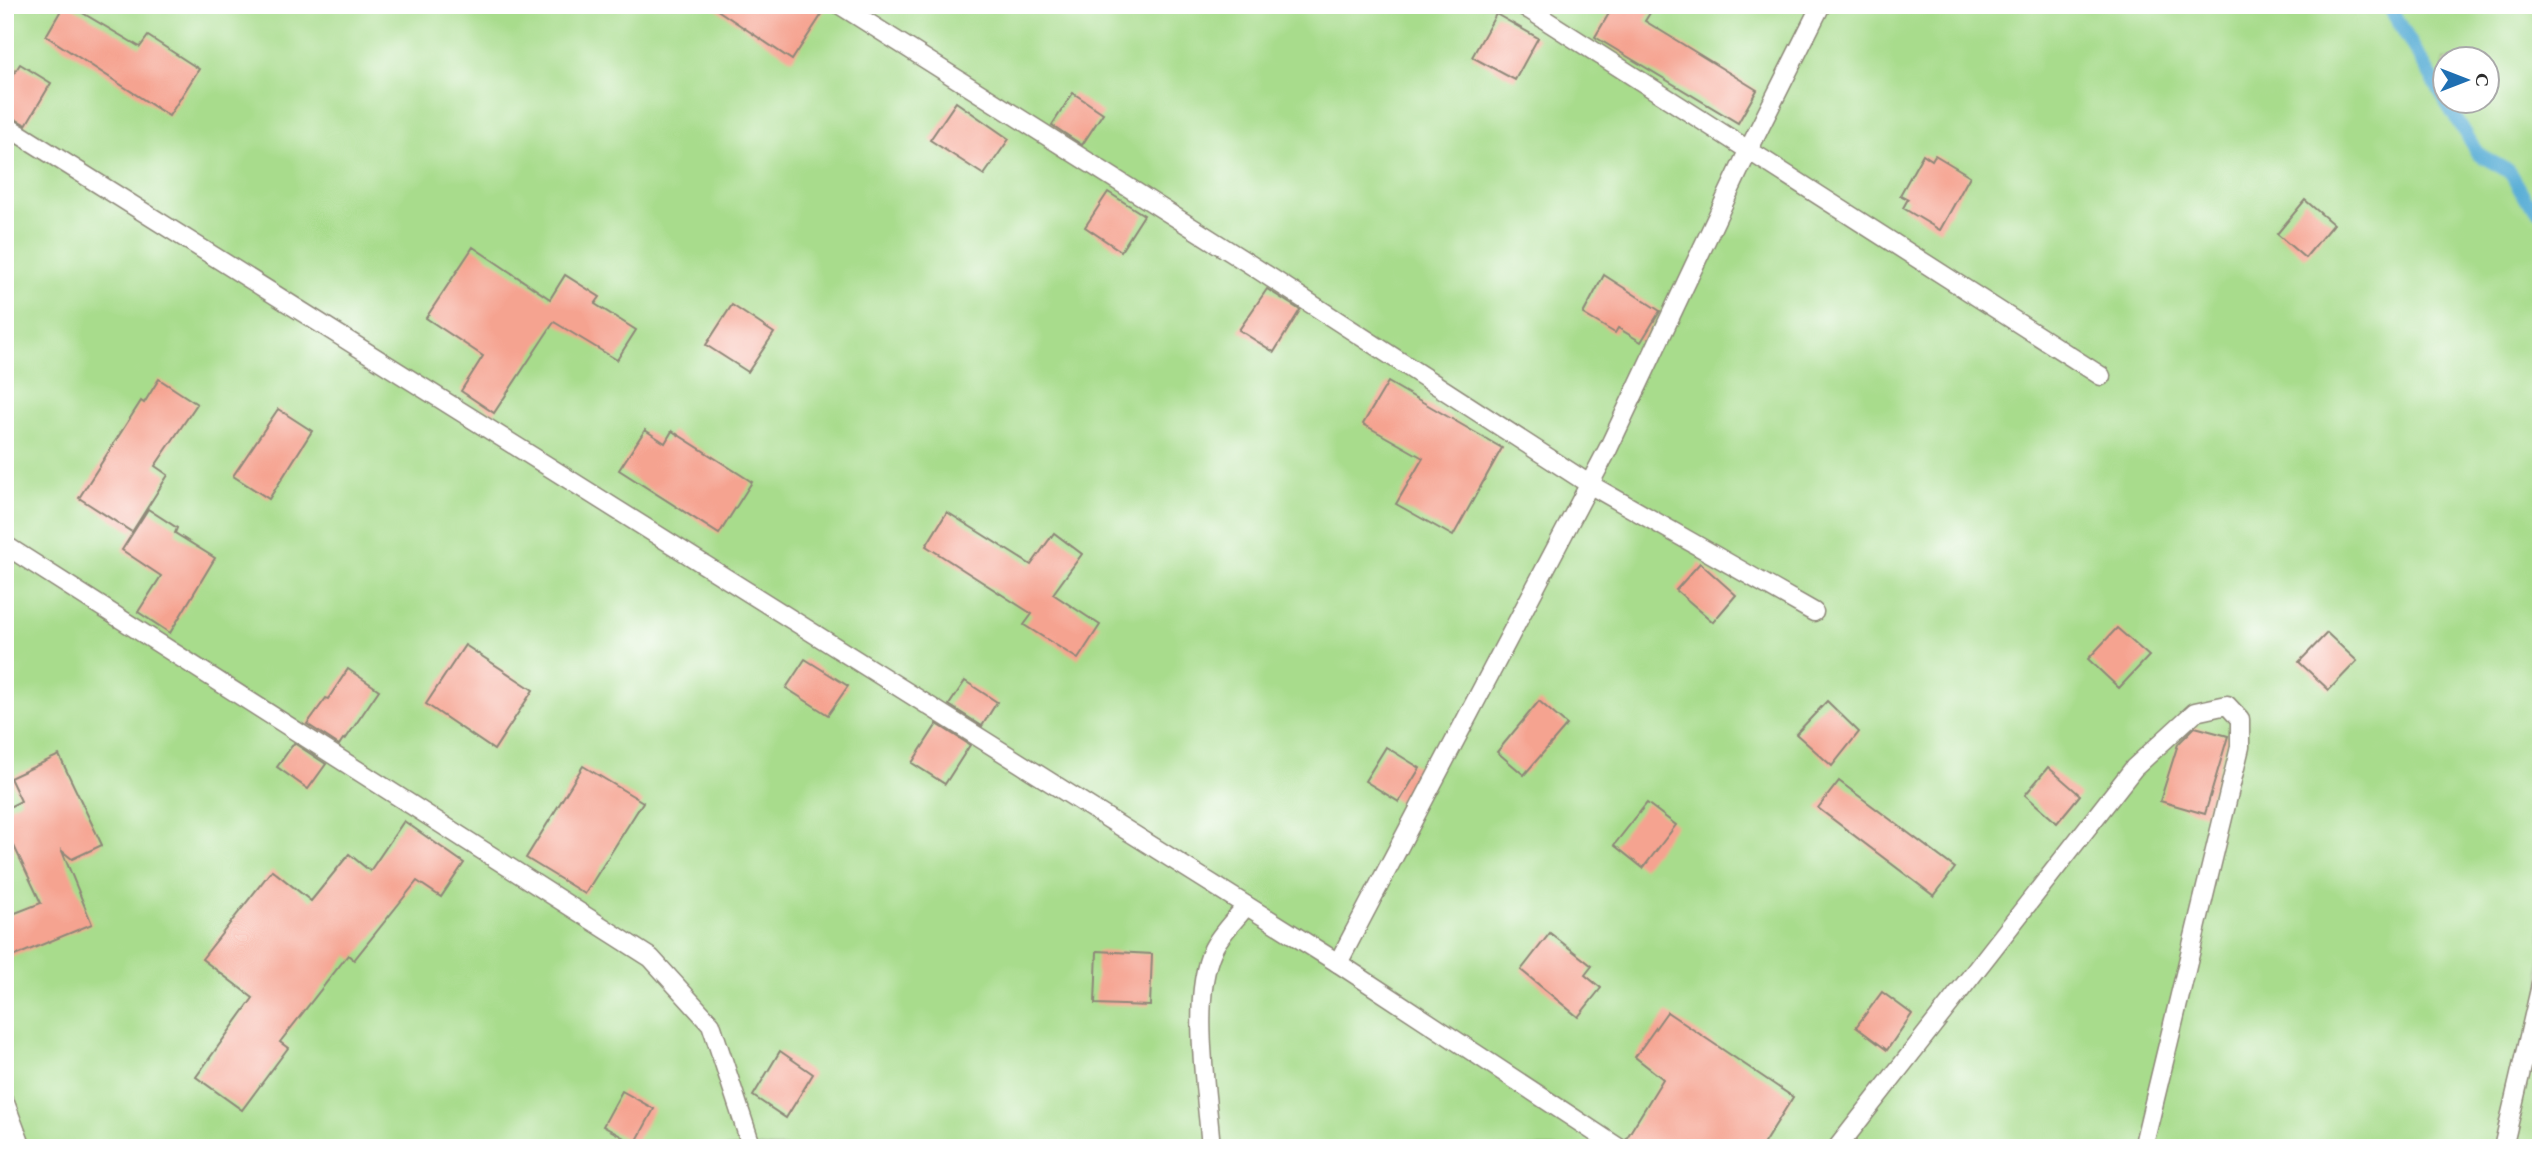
<svg xmlns="http://www.w3.org/2000/svg" width="2546" height="1153" font-family="'EB Garamond',serif">
<rect width="100%" height="100%" fill="#fff"/>
<filter id="ink" filterUnits="userSpaceOnUse"><feTurbulence type="fractalNoise" baseFrequency=".0143" numOctaves="2"/><feDisplacementMap in="SourceGraphic" scale="14" xChannelSelector="R" yChannelSelector="G"/><feConvolveMatrix kernelMatrix="1 2 1 2 8 2 1 2 1" color-interpolation-filters="sRGB"/></filter>
<filter id="wash" filterUnits="userSpaceOnUse"><feTurbulence type="fractalNoise" baseFrequency=".00686" numOctaves="4" result="noise"/><feDisplacementMap in="SourceGraphic" scale="28" xChannelSelector="R" yChannelSelector="G"/><feGaussianBlur stdDeviation="1.57" result="paint"/><feColorMatrix in="noise" values="0 0 0 0 0 0 0 0 0 0 0 0 0 0 0 0 0 1.4 0 .05"/><feComposite in="paint" operator="in"/></filter>
<g filter="url(#wash)">
<rect width="100%" height="100%" fill="#f0e4c7"/>
<!-- green -->
<path fill="#a8dc8c" stroke="#6a845c" stroke-width="2" fill-rule="evenodd" d="M 5,5 L 2541,5 L 2541,1148 L 24,1148 L 5,1090 ZM 2444,60 L 2486,60 L 2486,102 L 2444,102 Z"/>
<g fill="none" stroke-linecap="round" stroke-linejoin="round">
<!-- stream -->
<g stroke="#59add5" stroke-width="14">
<path d="M 2388,5 L 2444,98"/>
<path d="M 2446,102 L 2478,154 L 2510,172 L 2526,200 L 2541,212"/>
</g>
</g>
<g id="blocks">
<!-- building -->
<g fill="#f5a390">
<path d="M 64,5 L 69,5 L 140,47 L 148,36 L 199,69 L 169,116 L 46,36 Z"/>
<path d="M 710,5 L 828,5 L 792,60 Z"/>
<path d="M 1614,5 L 1655,5 L 1645,21 L 1757,90 L 1738,123 L 1595,37 Z"/>
<path d="M 1496,14 L 1538,38 L 1515,80 L 1472,57 Z"/>
<path d="M 20,64 L 51,83 L 26,125 L 5,114 L 5,88 Z"/>
<path d="M 1073,93 L 1103,113 L 1082,145 L 1052,125 Z"/>
<path d="M 956,102 L 1009,139 L 984,175 L 930,140 Z"/>
<path d="M 1923,154 L 1932,160 L 1935,155 L 1970,176 L 1940,230 L 1903,208 L 1908,199 L 1900,195 Z"/>
<path d="M 1108,192 L 1144,215 L 1121,251 L 1085,227 Z"/>
<path d="M 2305,200 L 2333,224 L 2305,258 L 2277,234 Z"/>
<path d="M 473,247 L 550,299 L 565,275 L 600,297 L 595,304 L 636,330 L 617,360 L 554,322 L 494,413 L 461,391 L 483,356 L 426,318 Z"/>
<path d="M 1604,275 L 1660,311 L 1641,342 L 1618,328 L 1615,333 L 1583,314 Z"/>
<path d="M 1267,289 L 1300,310 L 1274,352 L 1239,330 Z"/>
<path d="M 732,305 L 774,333 L 748,372 L 706,345 Z"/>
<path d="M 159,379 L 197,404 L 155,466 L 168,475 L 132,532 L 79,498 L 141,401 L 144,403 Z"/>
<path d="M 1388,382 L 1502,448 L 1453,536 L 1396,504 L 1423,458 L 1363,424 Z"/>
<path d="M 278,409 L 312,431 L 269,499 L 233,476 Z"/>
<path d="M 645,430 L 665,443 L 672,431 L 752,482 L 719,534 L 619,470 Z"/>
<path d="M 148,509 L 177,528 L 175,533 L 215,558 L 170,633 L 138,612 L 161,576 L 122,550 Z"/>
<path d="M 947,512 L 1031,565 L 1054,533 L 1082,554 L 1053,594 L 1100,625 L 1078,659 L 1024,625 L 1032,614 L 926,546 Z"/>
<path d="M 1700,563 L 1736,595 L 1713,622 L 1676,590 Z"/>
<path d="M 2117,628 L 2149,656 L 2119,688 L 2088,659 Z"/>
<path d="M 2327,633 L 2357,661 L 2329,690 L 2299,662 Z"/>
<path d="M 465,645 L 533,690 L 494,750 L 426,704 Z"/>
<path d="M 805,659 L 848,686 L 828,715 L 786,688 Z"/>
<path d="M 348,669 L 379,690 L 345,740 L 343,739 L 339,745 L 307,724 L 326,698 L 328,699 Z"/>
<path d="M 965,681 L 997,702 L 982,726 L 949,705 Z"/>
<path d="M 1539,701 L 1567,725 L 1524,775 L 1497,752 Z"/>
<path d="M 1827,701 L 1859,732 L 1832,766 L 1796,734 Z"/>
<path d="M 937,724 L 970,745 L 945,784 L 912,763 Z"/>
<path d="M 2195,727 L 2228,736 L 2205,814 L 2160,801 L 2178,744 Z"/>
<path d="M 294,743 L 326,764 L 308,789 L 277,767 Z"/>
<path d="M 1386,747 L 1420,768 L 1399,802 L 1365,781 Z"/>
<path d="M 59,755 L 102,845 L 72,859 L 62,851 L 92,924 L 5,960 L 5,917 L 41,903 L 14,846 L 5,845 L 5,809 L 21,801 L 10,778 Z"/>
<path d="M 583,766 L 643,802 L 585,894 L 526,858 Z"/>
<path d="M 2048,767 L 2080,795 L 2057,823 L 2025,795 Z"/>
<path d="M 1839,781 L 1955,868 L 1934,896 L 1818,808 Z"/>
<path d="M 1647,803 L 1676,825 L 1643,868 L 1614,845 Z"/>
<path d="M 404,821 L 464,863 L 441,897 L 417,881 L 354,960 L 348,955 L 280,1042 L 288,1048 L 242,1110 L 196,1077 L 253,998 L 202,959 L 272,870 L 311,901 L 349,854 L 370,871 Z"/>
<path d="M 1550,933 L 1592,966 L 1585,975 L 1601,988 L 1578,1017 L 1521,970 Z"/>
<path d="M 1097,951 L 1152,954 L 1150,1006 L 1095,1004 Z"/>
<path d="M 1882,992 L 1912,1014 L 1887,1050 L 1856,1027 Z"/>
<path d="M 1667,1012 L 1793,1097 L 1761,1148 L 1630,1148 L 1626,1139 L 1663,1079 L 1635,1057 Z"/>
<path d="M 780,1051 L 813,1074 L 786,1118 L 753,1096 Z"/>
<path d="M 622,1091 L 654,1109 L 635,1144 L 603,1126 Z"/>
</g>
</g>
</g>
<g filter="url(#ink)">
<use href="#blocks" fill-opacity="0" stroke="#8e8879" stroke-width="2"/>
<g fill="none" stroke-linecap="round" stroke-linejoin="round">
<defs>
<g id="lane">
<path d="M 840,5 L 1248,263 L 1589,484 L 1814,612"/>
<path d="M 1522,5 L 2101,376"/>
<path d="M 5,125 L 1338,963 L 1619,1148"/>
<path d="M 5,545 L 651,958 L 711,1024 L 752,1148"/>
<path d="M 1338,963 L 1608,449 L 1749,149 L 1821,5"/>
<path d="M 5,1103 L 22,1148"/>
<path d="M 1211,1148 C 1207,1092 1190,999 1213,949 C 1220,934 1236,919 1246,906"/>
<path d="M 1837,1148 L 2134,768 L 2195,712 L 2227,705 L 2240,719 L 2240,747 L 2143,1148"/>
<path d="M 2503,1148 L 2541,985"/>
</g>
</defs>
<!-- lane casing -->
<use href="#lane" stroke="#8e8879" stroke-width="21"/>
<!-- lane -->
<use href="#lane" stroke="#fff" stroke-width="18"/>
</g>
</g>
<!-- margin -->
<rect width="2546" height="1153" fill="none" stroke="#fff" stroke-width="28"/>
<!-- north arrow -->
<g transform="translate(2466 80) rotate(90)"><circle r="33" fill="#ffffff" stroke="#aaaaaa" stroke-width="2"/>
<path d="M0-5L12 26L0 18L-12 26Z" fill="#1f6fb2"/>
<text y="-10" font-size="19" font-weight="bold" text-anchor="middle" fill="#2b2b2b">С</text>
</g>
</svg>
